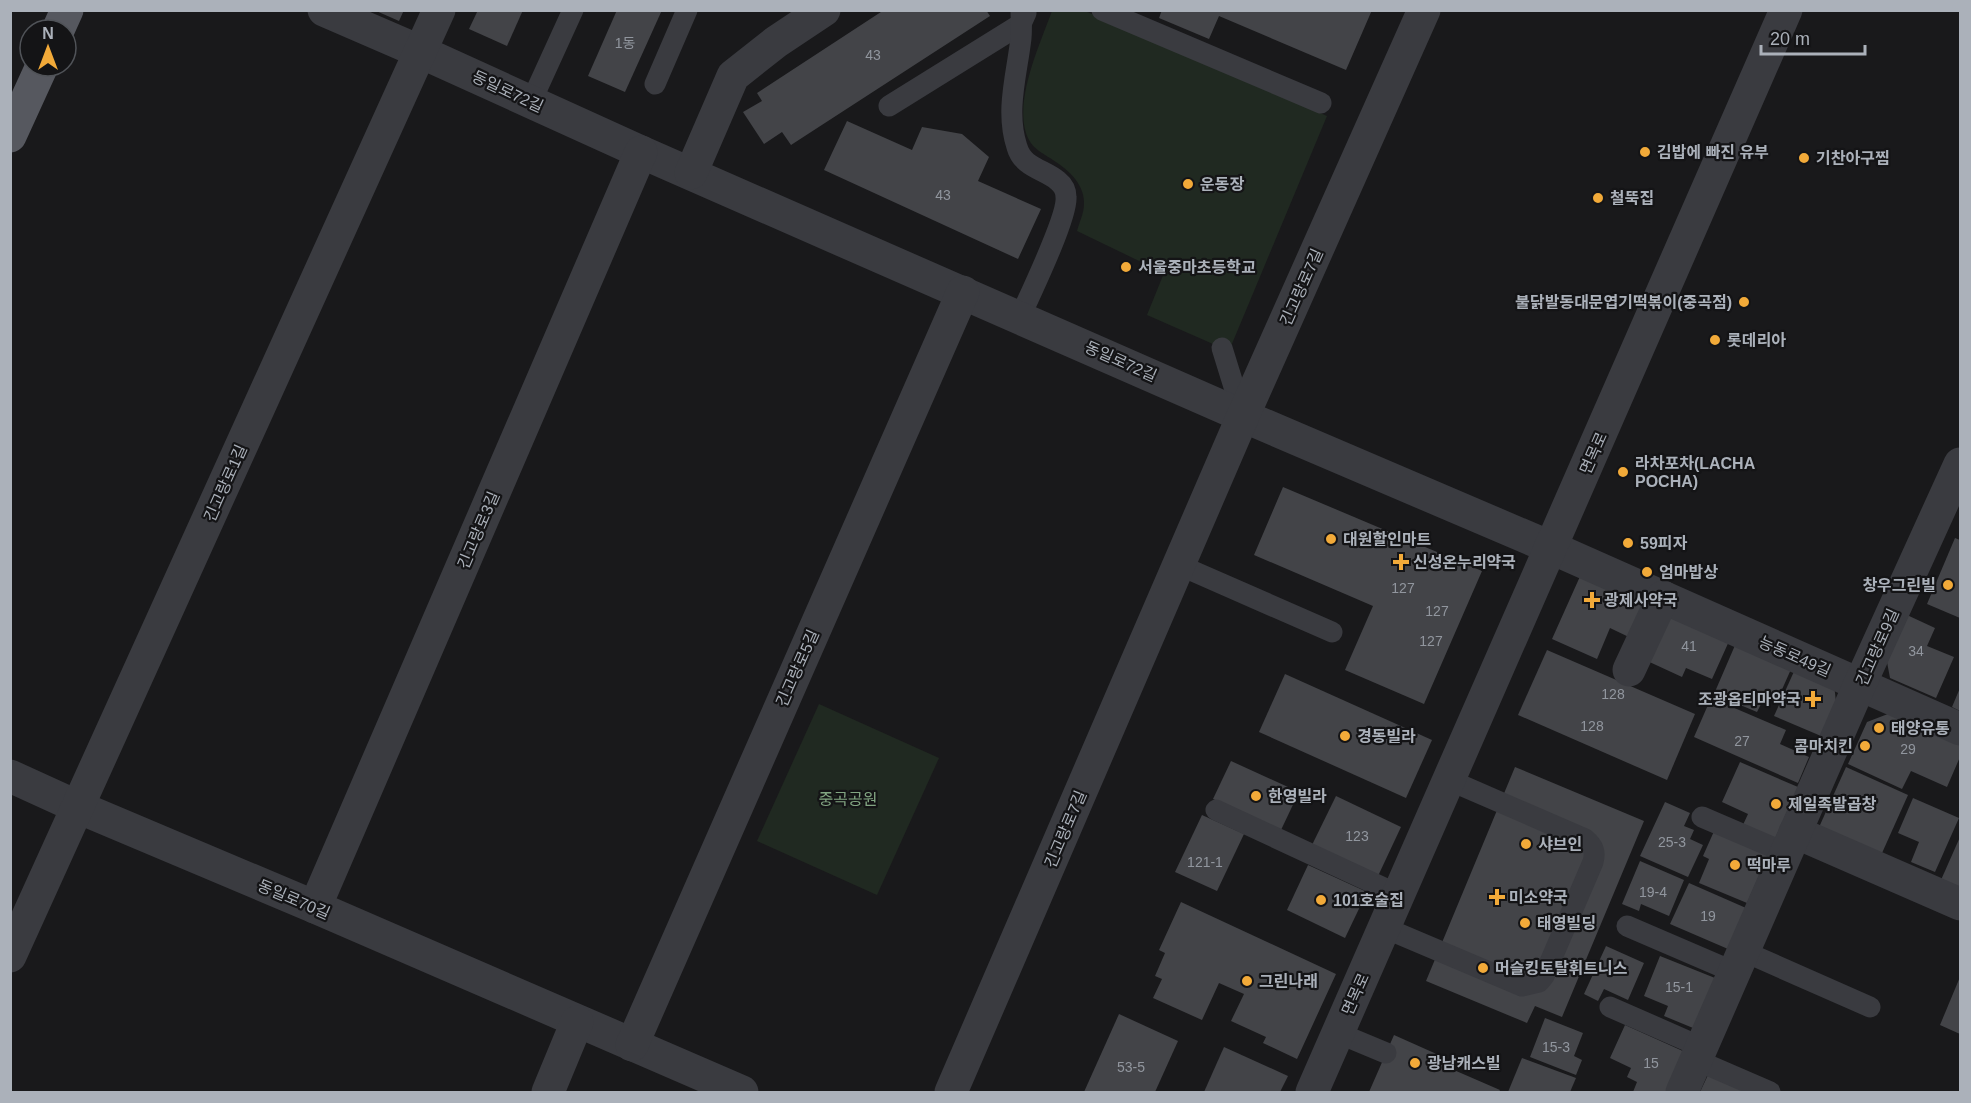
<svg xmlns="http://www.w3.org/2000/svg" width="1971" height="1103" font-family="Helvetica,'Noto Sans KR',sans-serif">
<rect width="100%" height="100%" fill="#19191b"/>
<!-- green -->
<g fill="#202921">
<path d="M 1052,11 L 1085,11 L 1327,116 L 1229,351 L 1147,315 L 1164,273 L 1077,231 C 1079,223 1084,213 1084,204 C 1085,183 1066,168 1050,158 C 1042,153 1034,149 1029,140 C 1011,106 1040,44 1052,11 Z"/>
<path d="M 819,704 L 939,758 L 877,895 L 757,841 Z"/>
</g>
<!-- building -->
<g fill="#434448">
<path d="M 374,10 L 404,10 L 399,21 Z"/>
<path d="M 478,10 L 523,10 L 507,46 L 469,29 Z"/>
<path d="M 617,10 L 662,10 L 625,92 L 588,76 Z"/>
<path d="M 884,10 L 986,10 L 990,16 L 791,145 L 782,132 L 764,144 L 743,112 L 762,101 L 757,93 Z"/>
<path d="M 1162,10 L 1372,10 L 1346,70 L 1219,16 L 1209,39 L 1159,18 Z"/>
<path d="M 847,121 L 912,150 L 922,127 L 962,134 L 989,157 L 978,181 L 1041,209 L 1018,259 L 824,170 Z"/>
<path d="M 1283,487 L 1482,571 L 1424,704 L 1345,670 L 1373,606 L 1254,555 Z"/>
<path d="M 1955,538 L 1960,540 L 1960,618 L 1927,604 Z"/>
<path d="M 1582,572 L 1649,602 L 1633,639 L 1610,628 L 1597,659 L 1552,639 Z"/>
<path d="M 1666,610 L 1730,639 L 1712,679 L 1686,668 L 1682,677 L 1643,659 Z"/>
<path d="M 1907,615 L 1935,628 L 1927,646 L 1954,657 L 1936,698 L 1890,678 L 1887,662 Z"/>
<path d="M 1736,643 L 1792,667 L 1776,703 L 1764,698 L 1757,712 L 1714,694 Z"/>
<path d="M 1547,650 L 1695,714 L 1667,780 L 1518,715 Z"/>
<path d="M 1796,667 L 1834,684 L 1836,702 L 1821,736 L 1774,716 Z"/>
<path d="M 1285,674 L 1432,740 L 1406,798 L 1259,732 Z"/>
<path d="M 1960,688 L 1960,711 L 1952,707 Z"/>
<path d="M 1711,698 L 1786,730 L 1780,744 L 1809,757 L 1798,783 L 1694,737 Z"/>
<path d="M 1893,712 L 1960,741 L 1960,757 L 1947,787 L 1911,771 L 1902,789 L 1848,764 L 1867,722 Z"/>
<path d="M 1231,761 L 1299,792 L 1281,830 L 1213,799 Z"/>
<path d="M 1740,762 L 1798,787 L 1774,841 L 1742,827 L 1748,814 L 1722,802 Z"/>
<path d="M 1515,767 L 1644,821 L 1562,1017 L 1535,1006 L 1527,1023 L 1426,981 Z"/>
<path d="M 1846,767 L 1908,795 L 1878,862 L 1816,834 Z"/>
<path d="M 1336,796 L 1401,827 L 1378,876 L 1312,845 Z"/>
<path d="M 1913,798 L 1959,818 L 1935,872 L 1911,862 L 1919,842 L 1898,833 Z"/>
<path d="M 1665,802 L 1690,813 L 1684,826 L 1694,830 L 1690,839 L 1703,845 L 1688,877 L 1640,856 Z"/>
<path d="M 1202,815 L 1244,834 L 1217,891 L 1175,872 Z"/>
<path d="M 1715,829 L 1770,851 L 1747,903 L 1699,883 L 1709,859 L 1703,856 Z"/>
<path d="M 1960,837 L 1960,889 L 1941,880 Z"/>
<path d="M 1640,861 L 1684,880 L 1669,916 L 1641,904 L 1639,911 L 1622,904 Z"/>
<path d="M 1308,865 L 1367,892 L 1345,938 L 1287,910 Z"/>
<path d="M 1689,883 L 1746,908 L 1728,949 L 1670,924 Z"/>
<path d="M 1181,902 L 1336,974 L 1297,1059 L 1263,1043 L 1266,1037 L 1231,1021 L 1244,994 L 1219,983 L 1202,1020 L 1153,998 L 1162,979 L 1155,976 L 1165,953 L 1159,950 Z"/>
<path d="M 1606,946 L 1644,963 L 1628,1000 L 1604,989 L 1598,1001 L 1584,994 Z"/>
<path d="M 1660,956 L 1715,978 L 1693,1028 L 1664,1016 L 1668,1006 L 1644,996 Z"/>
<path d="M 1960,977 L 1960,1034 L 1940,1025 Z"/>
<path d="M 1119,1014 L 1178,1041 L 1155,1092 L 1084,1092 Z"/>
<path d="M 1545,1018 L 1583,1033 L 1574,1056 L 1582,1060 L 1576,1075 L 1530,1057 Z"/>
<path d="M 1625,1025 L 1685,1052 L 1667,1092 L 1633,1092 L 1637,1082 L 1627,1077 L 1631,1068 L 1610,1058 Z"/>
<path d="M 1394,1035 L 1450,1060 L 1447,1067 L 1500,1090 L 1499,1092 L 1369,1092 Z"/>
<path d="M 1224,1047 L 1288,1076 L 1280,1092 L 1204,1092 Z"/>
<path d="M 1522,1058 L 1576,1078 L 1570,1092 L 1508,1092 Z"/>
<path d="M 1708,1075 L 1748,1092 L 1700,1092 Z"/>
</g>
<g fill="none" stroke-linecap="round" stroke-linejoin="round">
<!-- service -->
<g stroke="#3a3b40" stroke-width="21">
<path d="M 1102,10 L 1321,103"/>
<path d="M 655,84 L 687,10"/>
<path d="M 531,102 L 573,10"/>
<path d="M 889,106 L 1021,24 L 1026,13"/>
<path d="M 1020,317 C 1030,295 1068,216 1066,197 C 1066,191 1063,185 1058,181 C 1044,169 1023,168 1017,147 C 1005,111 1017,74 1021,38 C 1022,29 1021,20 1021,10"/>
<path d="M 1222,348 L 1243,416"/>
<path d="M 1179,565 L 1332,632"/>
<path d="M 1216,810 L 1399,895"/>
<path d="M 1702,817 L 1786,853"/>
<path d="M 1627,926 L 1734,972"/>
<path d="M 1385,928 L 1522,986 L 1539,982 L 1544,976 L 1593,862 C 1596,851 1593,846 1585,839 L 1449,780"/>
<path d="M 1743,951 L 1870,1007"/>
<path d="M 1610,1007 L 1701,1047"/>
<path d="M 1338,1033 L 1386,1053"/>
<path d="M 1696,1060 L 1770,1092"/>
</g>
<!-- minor -->
<g stroke="#3a3b40" stroke-width="33">
<path d="M 324,10 L 421,52 L 641,152 L 1243,416 L 1552,548 L 1960,729"/>
<path d="M 691,173 L 733,76 L 776,42 L 824,10"/>
<path d="M 1629,670 L 1663,597"/>
<path d="M 10,776 L 78,807 L 315,907 L 742,1092"/>
<path d="M 1795,832 L 1960,904"/>
<path d="M 315,907 L 641,152"/>
<path d="M 10,956 L 439,10"/>
<path d="M 632,1045 L 963,292"/>
<path d="M 548,1092 L 577,1022"/>
<path d="M 951,1092 L 1243,416 L 1424,10"/>
<path d="M 1682,1092 L 1860,684 L 1960,464"/>
</g>
<!-- tertiary -->
<path stroke="#3a3b40" stroke-width="33" d="M 1312,1092 L 1786,10"/>
<!-- primary -->
<g stroke="#56585f" stroke-width="33">
<path d="M 58,30 L 67,10"/>
<path d="M 10,136 L 42,66"/>
</g>
</g>
<!-- markers -->
<g fill="#f2aa39" stroke="#141416" stroke-width="2">
<circle cx="1645" cy="152" r="6"/>
<circle cx="1804" cy="158" r="6"/>
<circle cx="1188" cy="184" r="6"/>
<circle cx="1598" cy="198" r="6"/>
<circle cx="1126" cy="267" r="6"/>
<circle cx="1744" cy="302" r="6"/>
<circle cx="1715" cy="340" r="6"/>
<circle cx="1623" cy="472" r="6"/>
<circle cx="1331" cy="539" r="6"/>
<circle cx="1628" cy="543" r="6"/>
<path d="M1398 553h6v6h6v6h-6v6h-6v-6h-6v-6h6z"/>
<circle cx="1647" cy="572" r="6"/>
<circle cx="1948" cy="585" r="6"/>
<path d="M1589 591h6v6h6v6h-6v6h-6v-6h-6v-6h6z"/>
<path d="M1810 690h6v6h6v6h-6v6h-6v-6h-6v-6h6z"/>
<circle cx="1879" cy="728" r="6"/>
<circle cx="1345" cy="736" r="6"/>
<circle cx="1865" cy="746" r="6"/>
<circle cx="1256" cy="796" r="6"/>
<circle cx="1776" cy="804" r="6"/>
<circle cx="1526" cy="844" r="6"/>
<circle cx="1735" cy="865" r="6"/>
<path d="M1494 888h6v6h6v6h-6v6h-6v-6h-6v-6h6z"/>
<circle cx="1321" cy="900" r="6"/>
<circle cx="1525" cy="923" r="6"/>
<circle cx="1483" cy="968" r="6"/>
<circle cx="1247" cy="981" r="6"/>
<circle cx="1415" cy="1063" r="6"/>
</g>
<g text-anchor="middle" stroke-width="4.5" stroke-linejoin="round" paint-order="stroke">
<!-- number labels -->
<g font-size="14" fill="#91969e">
<text x="625" y="48">1동</text>
<text x="873" y="60">43</text>
<text x="943" y="200">43</text>
<text x="1403" y="593">127</text>
<text x="1437" y="616">127</text>
<text x="1431" y="646">127</text>
<text x="1689" y="651">41</text>
<text x="1916" y="656">34</text>
<text x="1613" y="699">128</text>
<text x="1592" y="731">128</text>
<text x="1742" y="746">27</text>
<text x="1908" y="754">29</text>
<text x="1357" y="841">123</text>
<text x="1672" y="847">25-3</text>
<text x="1205" y="867">121-1</text>
<text x="1653" y="897">19-4</text>
<text x="1708" y="921">19</text>
<text x="1679" y="992">15-1</text>
<text x="1556" y="1052">15-3</text>
<text x="1651" y="1068">15</text>
<text x="1131" y="1072">53-5</text>
</g>
<!-- street labels -->
<g font-size="16" fill="#abb1ba" stroke="#141416">
<text transform="translate(508 91) rotate(25)" y="6">동일로72길</text>
<text transform="translate(1301 287) rotate(-66)" y="6">긴고랑로7길</text>
<text transform="translate(1121 361) rotate(24)" y="6">동일로72길</text>
<text transform="translate(1593 453) rotate(-66)" y="6">면목로</text>
<text transform="translate(225 483) rotate(-66)" y="6">긴고랑로1길</text>
<text transform="translate(478 530) rotate(-67)" y="6">긴고랑로3길</text>
<text transform="translate(1877 647) rotate(-66)" y="6">긴고랑로9길</text>
<text transform="translate(1795 656) rotate(24)" y="6">능동로49길</text>
<text transform="translate(797 668) rotate(-66)" y="6">긴고랑로5길</text>
<text transform="translate(1065 829) rotate(-67)" y="6">긴고랑로7길</text>
<text transform="translate(294 899) rotate(23)" y="6">동일로70길</text>
<text transform="translate(1355 994) rotate(-66)" y="6">면목로</text>
</g>
<!-- poi labels -->
<g font-size="16" font-weight="bold" fill="#abb1ba" stroke="#141416" text-anchor="start">
<text x="1657" y="158">김밥에 빠진 유부</text>
<text x="1816" y="164">기찬아구찜</text>
<text x="1200" y="190">운동장</text>
<text x="1610" y="204">철뚝집</text>
<text x="1138" y="273">서울중마초등학교</text>
<text x="1732" y="308" text-anchor="end">불닭발동대문엽기떡볶이(중곡점)</text>
<text x="1727" y="346">롯데리아</text>
<text x="1635" y="469">라차포차(LACHA<tspan x="1635" dy="18">POCHA)</tspan></text>
<text x="1343" y="545">대원할인마트</text>
<text x="1640" y="549">59피자</text>
<text x="1413" y="568">신성온누리약국</text>
<text x="1659" y="578">엄마밥상</text>
<text x="1936" y="591" text-anchor="end">창우그린빌</text>
<text x="1604" y="606">광제사약국</text>
<text x="1801" y="705" text-anchor="end">조광옵티마약국</text>
<text x="1891" y="734">태양유통</text>
<text x="1357" y="742">경동빌라</text>
<text x="1853" y="752" text-anchor="end">콤마치킨</text>
<text x="1268" y="802">한영빌라</text>
<text x="1788" y="810">제일족발곱창</text>
<text x="1538" y="850">샤브인</text>
<text x="1747" y="871">떡마루</text>
<text x="1509" y="903">미소약국</text>
<text x="1333" y="906">101호술집</text>
<text x="1537" y="929">태영빌딩</text>
<text x="1495" y="974">머슬킹토탈휘트니스</text>
<text x="1259" y="987">그린나래</text>
<text x="1427" y="1069">광남캐스빌</text>
</g>
<!-- park labels -->
<g font-size="16" fill="#82a582" stroke="#141416">
<text x="848" y="805">중곡공원</text>
</g>
</g>
<!-- border -->
<rect width="1971" height="1103" fill="none" stroke="#abb1ba" stroke-width="24"/>
<!-- north arrow -->
<g transform="translate(48 48)"><circle r="28" fill="#141416" stroke="#505358" stroke-width="1.5"/>
<path d="M0-4.5L10 22L0 15L-10 22Z" fill="#f2aa39"/>
<text y="-9" font-size="16" font-weight="bold" text-anchor="middle" fill="#abb1ba">N</text>
</g>
<!-- scale -->
<path d="M1761 45v9h104v-9" fill="none" stroke="#abb1ba" stroke-width="3"/>
<text x="1770" y="45" font-size="18" fill="#abb1ba" stroke="#141416" stroke-width="4.5" paint-order="stroke">20 m</text>
</svg>
